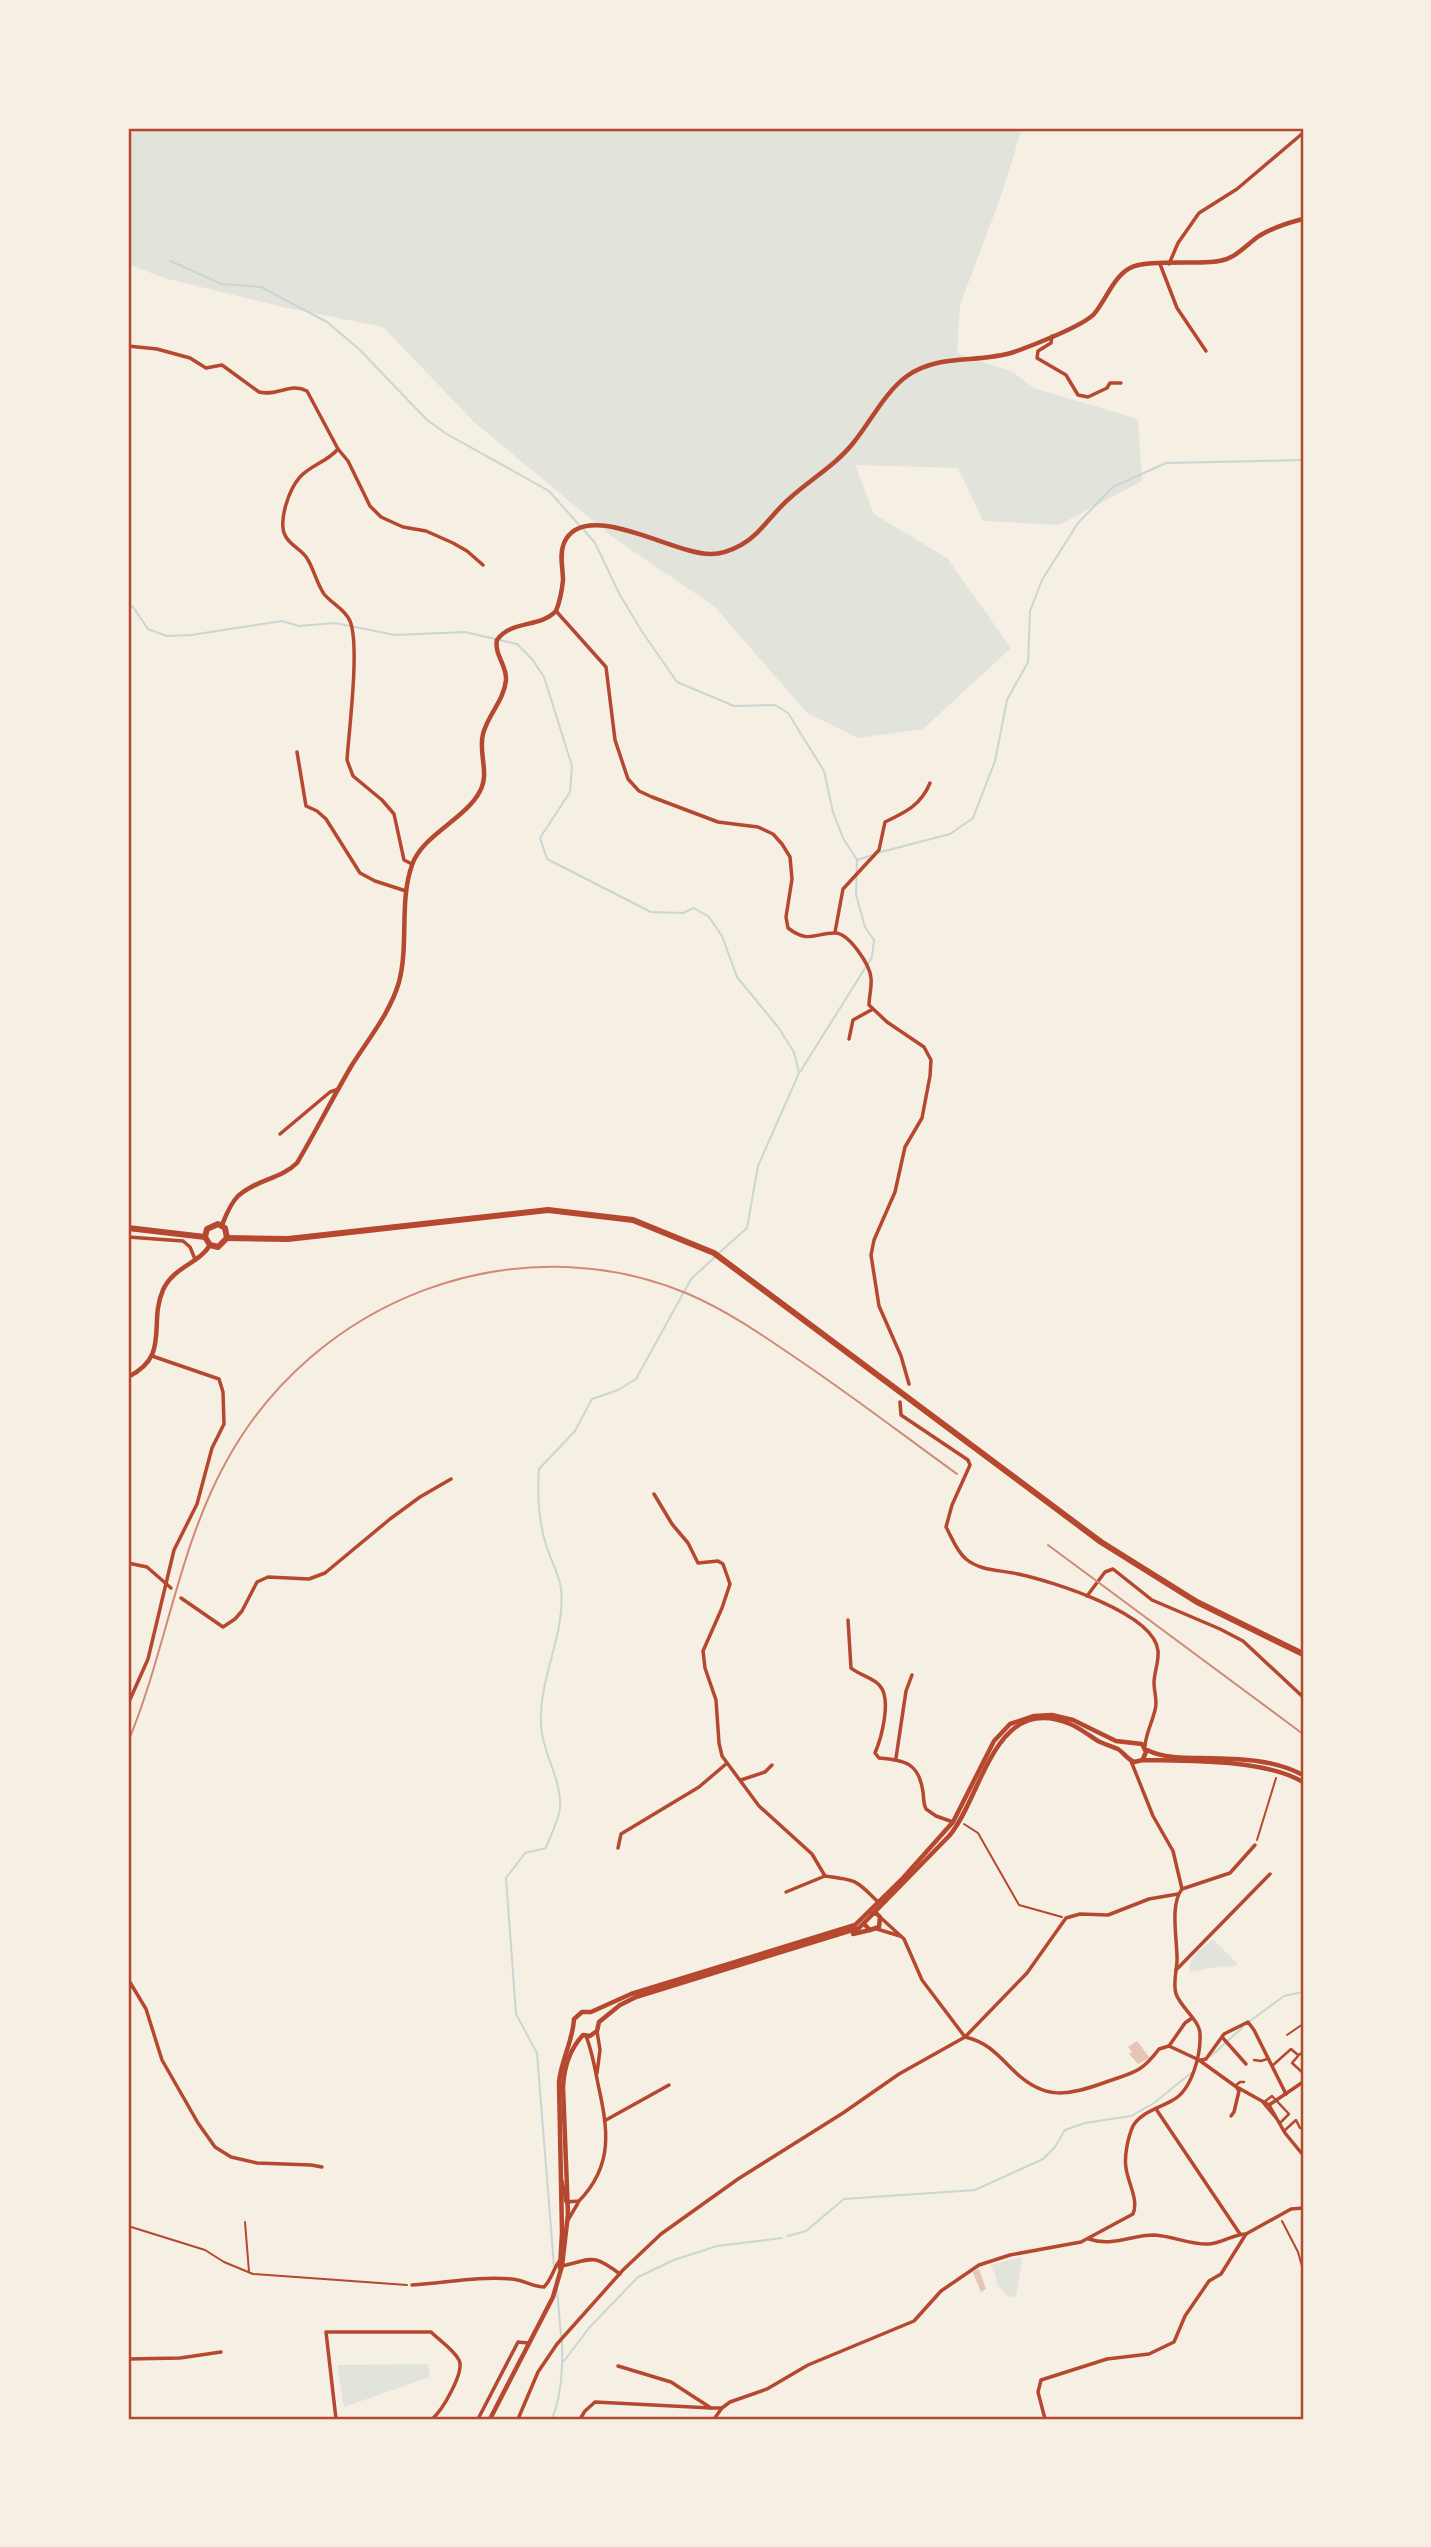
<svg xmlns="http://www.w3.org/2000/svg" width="1431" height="2547" font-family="'Noto Serif',serif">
<rect width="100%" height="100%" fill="#f6efe4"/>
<!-- green -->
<g fill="#e2e4dc">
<path d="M 128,128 L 1022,128 L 1001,196 L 960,305 L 957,353 L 1013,372 L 1034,388 L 1138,419 L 1142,481 L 1059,525 L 983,521 L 958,468 L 855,465 L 874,514 L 947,558 L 1011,648 L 923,729 L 858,738 L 807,713 L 714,606 L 615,539 L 475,423 L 383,327 L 283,307 L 164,278 L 128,264 Z"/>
<path d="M 1213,1939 L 1238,1964 L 1235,1967 L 1222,1966 L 1190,1972 C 1186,1958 1203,1948 1213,1939 Z"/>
<path d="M 1021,2257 L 1022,2262 L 1016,2297 L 1008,2296 L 997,2285 L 995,2274 L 990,2265 Z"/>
<path d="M 428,2364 L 430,2377 L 344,2407 L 337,2365 Z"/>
</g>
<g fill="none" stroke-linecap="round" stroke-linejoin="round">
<!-- stream -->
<g stroke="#c9d6d2" stroke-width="2">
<path d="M 170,261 L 222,284 L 261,287 L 327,322 L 359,349 L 426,419 L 445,433 L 549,491 L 580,526"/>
<path d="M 584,530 L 595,543 L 620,595 L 643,633 L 677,682 L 734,706 L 775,705 L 788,713 L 824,771 L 833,812 L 843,838 L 857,860 L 856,895 L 865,927 L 874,940 L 872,957 L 800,1072"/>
<path d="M 128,605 L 133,607 L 148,629 L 167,636 L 191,635 L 282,621 L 299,626 L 335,623 L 395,635 L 465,632 L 517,644 L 532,659 L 544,677 L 572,766 L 570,792 L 540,838 L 547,859 L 651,912 L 683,913 L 694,908 L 709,917 L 722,936 L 737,977 L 778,1027 L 794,1052 L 799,1073 L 758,1166 L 747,1228 L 719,1253"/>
<path d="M 877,853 L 950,834 L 973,818 L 995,761 L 1007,700 L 1028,662 L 1030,611 L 1042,580 L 1078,523 L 1113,487 L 1166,463 L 1303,460"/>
<path d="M 857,860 L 872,855"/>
<path d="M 1250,2021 L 1284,1996 L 1303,1992"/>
<path d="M 1211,2056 L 1243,2027"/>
<path d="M 788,2236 L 806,2231 L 844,2199 L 975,2190 L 1043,2159 L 1055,2147 L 1065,2130 L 1085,2123 L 1131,2116 L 1154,2103 L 1191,2073"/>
<path d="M 554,2266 L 537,2053 L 516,2014 L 506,1878 L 525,1853 L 546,1848 C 550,1836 559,1820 560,1808 C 562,1779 542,1753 541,1725 C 538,1679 566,1635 561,1588 C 559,1575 551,1560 547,1548 C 538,1521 537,1496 539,1469 L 575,1431 L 592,1399 L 618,1390 L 636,1379 L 691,1279 L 715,1257"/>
<path d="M 557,2289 L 561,2336"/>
<path d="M 564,2361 L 589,2328 L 638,2277 L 674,2260 L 717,2246 L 782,2238"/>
<path d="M 552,2419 C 562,2395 563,2368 562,2341"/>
</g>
</g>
<!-- building -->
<g fill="#e6c5b7">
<path d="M 1137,2041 L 1150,2058 L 1138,2064 L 1129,2054 L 1132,2052 L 1128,2047 Z"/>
<path d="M 979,2269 L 986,2289 L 981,2292 L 973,2272 Z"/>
</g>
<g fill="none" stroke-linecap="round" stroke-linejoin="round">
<!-- path -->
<g stroke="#b5482f" stroke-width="2">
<path d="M 964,1824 L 978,1833 L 1019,1905 L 1062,1917"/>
<path d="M 1257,1840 L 1276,1778"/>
<path d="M 1282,2221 L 1298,2252 L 1303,2270"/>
<path d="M 245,2222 L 249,2272"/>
<path d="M 128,2226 L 205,2250 L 224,2262 L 253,2274 L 407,2285"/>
</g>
<!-- service -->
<path stroke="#b5482f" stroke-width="2" d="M 1287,2035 L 1303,2024"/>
<!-- pedestrian -->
<g stroke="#b5482f" stroke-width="2.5">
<path d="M 1298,2056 L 1292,2063 L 1303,2073"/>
<path d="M 1254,2060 L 1261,2061 L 1267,2059"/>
<path d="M 1272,2066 L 1291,2049 L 1298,2055 L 1303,2053"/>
<path d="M 1235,2086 L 1240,2082 L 1244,2082"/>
<path d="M 1272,2096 L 1289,2114 L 1280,2123 L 1263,2103 Z"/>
<path d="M 1284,2131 L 1296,2120 L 1300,2128"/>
</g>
<!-- minor -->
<g stroke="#b5482f" stroke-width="3.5">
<path d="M 1160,264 L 1177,308 L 1206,351"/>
<path d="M 1169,264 L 1178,243 L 1199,213 L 1237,189 L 1303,133"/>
<path d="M 1052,336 L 1051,343 L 1038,351 L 1037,358 L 1066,375 L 1078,395 L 1088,397 L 1107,388 L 1110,383 L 1121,383"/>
<path d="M 128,346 L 157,349 L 190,358 L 206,368 L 222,365 L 259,392 C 277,397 290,382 307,391 L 338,449 L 348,461 L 370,506 L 381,517 L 403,527 L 426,531 L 453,543 L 467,551 L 483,565"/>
<path d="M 338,449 C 327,462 311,465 300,477 C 289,489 277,523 286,537 C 292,547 303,550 308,560 C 314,570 317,584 324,594 C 332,604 345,609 350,621 C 360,645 349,730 347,760 L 353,776 L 382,800 L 394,814 L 404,860 L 412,864"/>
<path d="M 556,611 L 606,667 L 615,740 L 628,779 L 639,791 L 652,797 L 718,822 L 758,827 L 773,834 L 782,844 L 790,857 L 792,879 L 786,917 L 788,928 C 809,944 814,933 835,933 C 849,933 870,965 871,978 C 872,986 869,997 869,1005 L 887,1022 L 924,1047 L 931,1060 L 930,1076 L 922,1118 L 905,1147 L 895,1192 L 874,1240 L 871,1255 L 879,1306 L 901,1356 L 909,1384"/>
<path d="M 297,752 L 306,806 L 317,811 L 326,819 L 360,873 L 375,881 L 406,891"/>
<path d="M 835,932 L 843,889 L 879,850 L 885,822 C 906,812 921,805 930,783"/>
<path d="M 849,1039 L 853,1020 L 873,1009"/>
<path d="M 280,1134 L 330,1092 L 339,1089"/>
<path d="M 128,1237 L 183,1241 L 190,1247 L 195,1259"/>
<path d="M 900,1402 L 901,1415 L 968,1460 L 970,1465 L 952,1505 L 946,1527 C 952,1538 957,1552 966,1559 C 980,1571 1001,1570 1018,1574 C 1051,1581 1155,1613 1158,1651 C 1159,1662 1154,1673 1154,1683 C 1154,1693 1158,1701 1155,1710 C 1152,1723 1146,1733 1145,1746"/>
<path d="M 654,1494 L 672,1524 L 688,1543 L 698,1563 L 718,1561 L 723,1564 L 730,1584 L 722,1608 L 703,1651 L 705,1668 L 716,1700 L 719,1743 L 722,1756 L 759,1806 L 812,1854 L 825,1876 C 857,1880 856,1880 878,1902"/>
<path d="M 128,1563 L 147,1567 L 171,1588"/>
<path d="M 1087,1596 L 1105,1572 L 1113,1569 L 1152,1600 L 1220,1629 L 1243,1641 L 1303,1697"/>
<path d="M 181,1598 L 223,1627 L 235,1619 L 242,1611 L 257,1582 L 268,1577 L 309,1579 L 325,1573 L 390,1519 L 420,1497 L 451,1479"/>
<path d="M 848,1620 L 851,1668 C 859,1675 874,1678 880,1686 C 892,1700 881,1739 875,1753 L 879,1758 C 905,1760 919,1763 923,1792 C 924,1799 923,1803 926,1809 L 936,1816 L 953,1822"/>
<path d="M 128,1704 L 148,1659 L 174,1550 L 197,1504 L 212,1448 L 224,1424 L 223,1392 L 219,1379 L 152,1356"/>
<path d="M 896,1758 L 906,1691 L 912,1675"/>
<path d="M 741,1780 L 765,1772 L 772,1765"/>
<path d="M 618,1848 L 621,1834 L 699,1787 L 726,1764"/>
<path d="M 1182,1889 L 1230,1873 L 1255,1845"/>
<path d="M 786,1892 L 825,1876"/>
<path d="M 880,1917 L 904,1939 L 922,1980 L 965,2037"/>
<path d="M 877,1929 L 900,1936"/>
<path d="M 1176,1970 L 1270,1874"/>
<path d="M 128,1979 L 146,2009 L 162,2060 L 198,2123 L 215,2147 L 231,2157 L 257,2163 L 311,2165 L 322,2167"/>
<path d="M 965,2037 C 987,2042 997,2054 1013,2070 C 1044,2101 1068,2096 1106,2082 C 1134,2072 1141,2073 1159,2049 L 1169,2046 L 1199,2060 L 1235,2086 L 1269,2105 L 1285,2133 L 1303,2155"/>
<path d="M 1222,2037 L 1246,2064"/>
<path d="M 1169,2046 L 1185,2023 L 1192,2018"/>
<path d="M 1201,2060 L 1206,2059 L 1224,2034 L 1248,2022 L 1254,2030 L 1286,2094"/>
<path d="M 597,2073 L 600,2050 L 597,2031"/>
<path d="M 1269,2105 L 1303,2082"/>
<path d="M 1156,2109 L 1240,2234"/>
<path d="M 1231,2116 L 1234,2112 L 1239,2091 L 1237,2088"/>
<path d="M 606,2120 L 669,2085"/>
<path d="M 562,2181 L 566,2202 L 579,2201 C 614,2165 608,2129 598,2084 C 595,2068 592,2051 586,2036"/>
<path d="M 568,2220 L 578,2203"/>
<path d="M 1089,2239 C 1112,2247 1131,2235 1154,2235 C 1173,2236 1191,2245 1209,2244 C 1222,2243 1234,2234 1246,2234 L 1291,2209 L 1303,2208"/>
<path d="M 562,2266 C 593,2259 592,2253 620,2274"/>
<path d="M 412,2285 C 446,2283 478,2276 512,2279 C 524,2280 533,2287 544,2287 C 552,2279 553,2269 560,2260"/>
<path d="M 128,2359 L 180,2358 L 221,2352"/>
<path d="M 618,2366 L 671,2382 L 711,2408 L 721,2408"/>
<path d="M 336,2419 L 326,2332 L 431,2332 C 439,2340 454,2350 459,2360 C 465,2372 442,2411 432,2419"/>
<path d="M 478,2419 L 518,2342 L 528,2343"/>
<path d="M 518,2419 L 538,2372 L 557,2344 L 623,2270 L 661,2234 L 738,2179 L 843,2113 L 899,2074 L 965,2037 L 1027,1973 L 1066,1918 L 1080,1914 L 1108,1915 L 1149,1899 L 1178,1894"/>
<path d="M 580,2419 L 585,2411 L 595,2402 L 711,2408"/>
<path d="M 714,2419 L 722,2408 L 730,2402 L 767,2389 L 808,2365 L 914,2321 L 941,2291 L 979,2265 L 1010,2255 L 1081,2242 L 1133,2214 C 1139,2200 1128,2183 1126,2168 C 1124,2156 1128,2137 1133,2126 C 1141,2112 1160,2108 1173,2100 C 1192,2090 1201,2054 1200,2034 C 1200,2021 1182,2009 1176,1994 C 1173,1984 1176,1973 1177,1962 C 1178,1943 1169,1905 1182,1889 L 1173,1851 L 1153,1816 L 1131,1761"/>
<path d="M 1045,2419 L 1038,2392 L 1041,2380 L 1107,2359 L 1149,2354 L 1174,2342 L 1185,2316 L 1209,2281 L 1221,2274 L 1246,2234"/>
</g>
<!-- tertiary -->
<g stroke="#b5482f" stroke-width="4.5">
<path d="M 222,1225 C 226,1215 230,1204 238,1196 C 255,1180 281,1179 297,1163 C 316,1131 333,1097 352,1065 C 369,1038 390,1013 399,982 C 409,944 399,902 412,865 C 422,835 466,819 480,791 C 490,773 478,753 483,734 C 488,714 504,701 506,680 C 507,665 494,655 497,640 C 511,620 540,628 556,611 C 560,601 562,590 563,580 C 563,568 559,555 564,543 C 584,497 674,555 711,554 C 721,554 732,550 741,545 C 761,534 772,513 790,498 C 811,479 836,465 854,442 C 871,421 885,392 907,376 C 939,353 978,364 1014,352 C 1031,346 1083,326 1094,314 C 1106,300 1114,276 1130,268 C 1145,259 1198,265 1219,261 C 1235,259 1246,245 1259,236 C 1274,227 1287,223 1303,219"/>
<path d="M 128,1377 C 171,1356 148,1324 163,1290 C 174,1266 199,1264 210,1245"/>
<path d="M 1147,1750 C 1163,1758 1183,1758 1201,1758 C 1236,1759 1271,1758 1303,1775"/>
<path d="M 865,1925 L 870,1930 L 879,1927 L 880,1917 L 876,1913 L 872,1914"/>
<path d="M 853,1934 L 870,1930"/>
<path d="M 560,2268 L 562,2232 L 559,2082 C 561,2060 573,2041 574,2019 L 582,2012 L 591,2012 L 631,1994 L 855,1925 L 903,1878 L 953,1822 L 994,1741 L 1010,1724 L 1034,1716 L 1052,1715 L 1073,1720 L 1116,1741 L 1142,1744 L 1146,1752 L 1143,1759"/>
<path d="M 490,2419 L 553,2297 L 562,2266 L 568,2214 L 563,2087 C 564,2067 569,2050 583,2035 L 590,2036 L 597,2031 L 599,2022 L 620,2005 L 636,1997 L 859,1928 L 950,1835 C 983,1795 994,1692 1070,1724 C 1080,1728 1088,1735 1098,1741 C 1104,1744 1111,1746 1118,1749 C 1124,1753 1127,1759 1134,1762 L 1143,1760 C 1189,1761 1264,1759 1303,1782"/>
</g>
<!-- primary -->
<g stroke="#b5482f" stroke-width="6">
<path d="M 128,1228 L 205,1237"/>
<path d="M 205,1237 L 207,1229 L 218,1224 L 225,1228 L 227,1238"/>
<path d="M 205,1237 L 210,1245 L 218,1247 L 227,1238"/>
<path d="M 227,1238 L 288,1239 L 548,1210 L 633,1220 L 714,1253 L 1101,1542 L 1197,1602 L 1303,1654"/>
</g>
<!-- rail -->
<g stroke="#cf8b77" stroke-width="2">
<path d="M 1048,1545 L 1303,1734"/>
<path d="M 128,1742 C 166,1651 178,1549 226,1462 C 314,1300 513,1222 686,1293 C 726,1310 761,1334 796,1358 C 851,1395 903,1435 957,1474"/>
</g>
</g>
<!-- border -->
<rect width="1431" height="2547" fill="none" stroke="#f6efe4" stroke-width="259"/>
<rect x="130" y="130" width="1172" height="2288" fill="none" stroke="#b5482f" stroke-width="2.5"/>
</svg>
